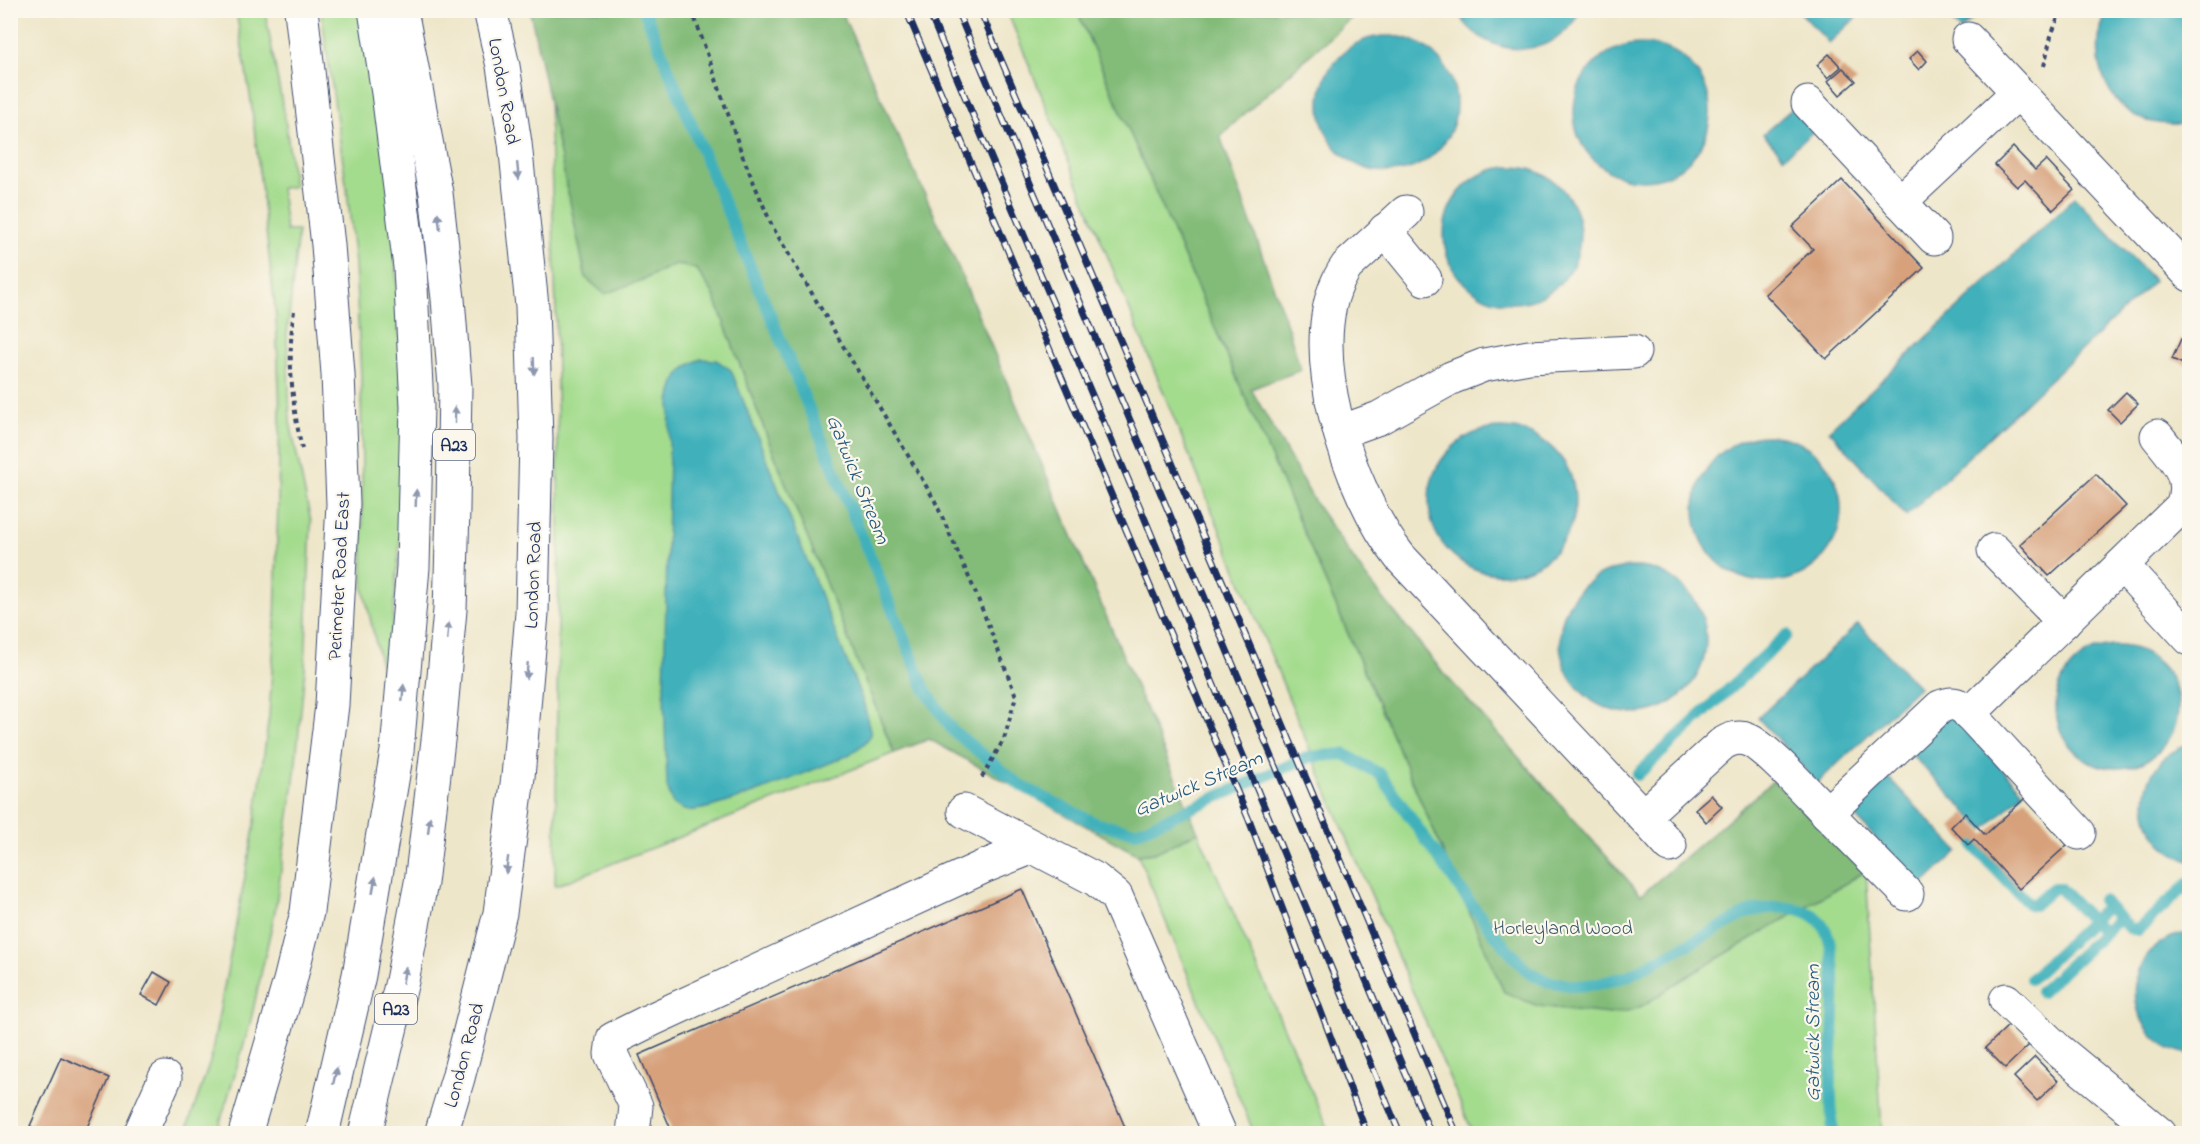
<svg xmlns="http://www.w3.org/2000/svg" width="2200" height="1144" font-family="'Indie Flower',sans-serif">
<rect width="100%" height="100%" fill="#fbf7ec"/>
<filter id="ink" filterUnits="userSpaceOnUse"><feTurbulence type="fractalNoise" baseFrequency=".0167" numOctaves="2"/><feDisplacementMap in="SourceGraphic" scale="12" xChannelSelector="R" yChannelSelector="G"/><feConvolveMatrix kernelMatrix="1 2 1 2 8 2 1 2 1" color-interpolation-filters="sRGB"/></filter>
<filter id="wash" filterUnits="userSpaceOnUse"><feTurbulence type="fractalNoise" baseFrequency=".008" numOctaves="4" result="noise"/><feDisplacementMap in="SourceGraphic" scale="24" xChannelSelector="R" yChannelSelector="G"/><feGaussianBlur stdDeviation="1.35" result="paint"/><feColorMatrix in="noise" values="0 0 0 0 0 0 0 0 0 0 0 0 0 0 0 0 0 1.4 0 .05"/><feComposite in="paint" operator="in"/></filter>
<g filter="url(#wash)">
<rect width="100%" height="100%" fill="#eee6c9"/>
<!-- green -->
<g fill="#a4dc8e" stroke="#608676" stroke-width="1.5">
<path d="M 236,11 L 265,11 L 286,125 L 294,187 L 281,188 L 286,231 L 298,231 L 287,335 L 290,422 L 311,522 L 305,669 L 294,781 L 275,911 L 250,1024 L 217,1133 L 185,1134 L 210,1062 L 254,829 L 269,716 L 275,625 L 280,413 L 276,317 L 251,101 Z"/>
<path d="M 321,11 L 367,11 L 389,143 L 407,467 L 382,736 L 382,670 L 363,587 L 361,375 L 355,264 L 347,190 Z"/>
<path d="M 1007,11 L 1077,11 L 1504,992 L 1644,1005 L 1683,979 L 1866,871 L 1882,1133 L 1473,1133 L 1324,784 Z"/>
<path d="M 549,99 L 586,278 L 642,280 L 675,264 L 696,269 L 713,293 L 768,439 L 894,753 L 555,886 L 559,545 L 556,310 Z"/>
<path d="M 1198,832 L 1330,1133 L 1254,1133 L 1138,855 L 1154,853 Z"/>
</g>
<!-- forest -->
<g fill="#83bc79" stroke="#4f766c" stroke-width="1.5">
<path d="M 530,11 L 841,11 L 954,258 L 1198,832 L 1154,853 L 1138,855 L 929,739 L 894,753 L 768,439 L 713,293 L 696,269 L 675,264 L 642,280 L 605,294 L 586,278 Z"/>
<path d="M 1077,11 L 1359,11 L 1220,136 L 1287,325 L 1301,370 L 1251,389 L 1317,506 L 1366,577 L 1441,670 L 1641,895 L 1773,781 L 1866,871 L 1683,979 L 1644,1005 L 1632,1010 L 1609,1014 L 1538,1006 L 1504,992 Z"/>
</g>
<!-- water -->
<g fill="#41b1bb" stroke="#2e708c" stroke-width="1.5">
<path d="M 1457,11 L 1580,11 C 1555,63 1483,60 1457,11 Z"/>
<path d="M 1799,11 L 1863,11 L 1829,43 Z"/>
<path d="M 1942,11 L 1981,11 L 1960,30 Z"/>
<path d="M 2108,11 L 2189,11 L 2189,123 C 2175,125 2163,125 2148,121 C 2103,108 2086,49 2108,11 Z"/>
<circle cx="1388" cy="104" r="68"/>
<circle cx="1642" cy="112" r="68"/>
<path d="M 1795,106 L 1816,129 L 1784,157 L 1763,134 Z"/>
<circle cx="1512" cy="235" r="68"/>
<path d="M 2075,197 L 2154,281 L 1906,516 L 1829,430 Z"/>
<path d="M 701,359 L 716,360 L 731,370 L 864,704 L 871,735 L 864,744 L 847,756 C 819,767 707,816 684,810 C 680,809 676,805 672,803 L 667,786 L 664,693 L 670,402 C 674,379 679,368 701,359 Z"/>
<circle cx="1502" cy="501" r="73"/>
<circle cx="1768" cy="509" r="73"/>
<circle cx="1633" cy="640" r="73"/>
<path d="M 1858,624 L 1919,687 L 1817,783 L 1758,718 Z"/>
<circle cx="2117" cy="707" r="61"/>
<path d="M 1950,714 L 2024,792 L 1984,830 L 1909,752 Z"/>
<path d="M 2189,744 L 2190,744 L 2189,861 C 2131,841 2130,764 2189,744 Z"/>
<path d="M 1887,776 L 1958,851 L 1921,886 L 1850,811 Z"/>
<path d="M 2189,933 L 2190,1054 L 2189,1054 C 2118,1042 2117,941 2189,933 Z"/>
</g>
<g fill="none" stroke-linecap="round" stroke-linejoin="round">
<!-- stream -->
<g stroke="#41b1bb" stroke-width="12">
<path d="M 644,10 L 925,689 L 952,730 L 1020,785 L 1097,824 L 1136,832 L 1309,757 L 1344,754 L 1380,774 L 1468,900 L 1493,932 L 1526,970 L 1546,981 L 1574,986 L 1598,984 L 1628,976 L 1749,912 C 1771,906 1806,903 1822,924 C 1843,953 1831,1042 1831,1078 C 1830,1097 1832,1115 1833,1134"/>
<path d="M 1637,775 L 1787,635"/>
<path d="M 1974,846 L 2029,904 L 2034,905 L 2053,888 L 2060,888 L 2104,933"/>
<path d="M 2102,900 L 2129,928 L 2138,930 L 2190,882"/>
<path d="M 2031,979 L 2108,906"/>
<path d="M 2041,992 L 2120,918"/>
</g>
</g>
<g id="blocks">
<!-- building -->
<g fill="#d7a17c">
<path d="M 1918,51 L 1927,61 L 1919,70 L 1909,59 Z"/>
<path d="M 1829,54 L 1841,67 L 1828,78 L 1817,65 Z"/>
<path d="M 1843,68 L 1856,81 L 1840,95 L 1828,81 Z"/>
<path d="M 2013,147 L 2035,170 L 2046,160 L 2074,190 L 2053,210 L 2025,180 L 2017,187 L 1995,165 Z"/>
<path d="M 1842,180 L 1924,268 L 1826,359 L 1765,294 L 1813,249 L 1792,227 Z"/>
<path d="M 2181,339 L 2190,342 L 2190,367 L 2172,359 Z"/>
<path d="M 2126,392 L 2138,404 L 2120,422 L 2108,410 Z"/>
<path d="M 2096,474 L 2126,506 L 2049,576 L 2020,544 Z"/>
<path d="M 1711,795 L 1722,807 L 1706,822 L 1695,809 Z"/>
<path d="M 2025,798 L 2067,845 L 2019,889 L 1974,839 L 1968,845 L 1951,827 L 1965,813 L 1985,835 Z"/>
<path d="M 1022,889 L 1128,1134 L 673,1134 L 639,1055 Z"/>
<path d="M 154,972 L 171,982 L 159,1005 L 141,995 Z"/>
<path d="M 2009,1025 L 2029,1045 L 2005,1068 L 1985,1048 Z"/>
<path d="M 61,1057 L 109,1078 L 84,1134 L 47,1134 L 30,1126 Z"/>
<path d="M 2035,1057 L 2058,1081 L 2037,1101 L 2014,1077 Z"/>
</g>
</g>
</g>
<g filter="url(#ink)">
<use href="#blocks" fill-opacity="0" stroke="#3b4a6e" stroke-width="1.5"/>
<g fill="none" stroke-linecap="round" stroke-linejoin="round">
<defs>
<g id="minor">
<path d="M 1968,39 L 2190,275"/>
<path d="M 1808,103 L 1934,238"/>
<path d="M 1900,202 L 2018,92"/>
<path d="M 1406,212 L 1347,266 C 1295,338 1350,494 1400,557 L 1643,816"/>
<path d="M 1385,230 L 1425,279"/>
<path d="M 1340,432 L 1379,418 L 1451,378 L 1484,365 L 1529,357 L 1634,352"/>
<path d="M 1994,550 L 2064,622"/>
<path d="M 2122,565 L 2190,639"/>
<path d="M 1969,714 L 2182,506 C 2194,476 2175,459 2157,436"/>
<path d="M 964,811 L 1095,879 L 1116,896 L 1220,1134"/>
<path d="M 1670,846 L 1643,816 L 1722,744 C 1730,739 1739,736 1748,740 C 1765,746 1811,797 1827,813"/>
<path d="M 1907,894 L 1827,813 L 1940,707 C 1951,702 1957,703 1966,710 L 2079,833"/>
<path d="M 2006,1000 L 2057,1049 L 2160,1134"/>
<path d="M 140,1134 L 165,1078"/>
<path d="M 245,1134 L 290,981 L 307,912 L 332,705 L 343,504 L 338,374 L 328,245 L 301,10"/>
<path d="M 322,1134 L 359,975 L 397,751 L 413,567 L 417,406 L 410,267 L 388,93 L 375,10"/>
<path d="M 633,1134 L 636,1106 L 611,1054 L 613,1039 L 653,1019 L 983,867 L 1033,847"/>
</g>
<g id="major">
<path d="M 365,1134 L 402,981 L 421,883 L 439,732 L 450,610 L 453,509 L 455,386 L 448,299 L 436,193 L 401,10"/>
<path d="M 441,1134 L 458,1078 L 500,913 L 518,777 L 532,613 L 536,439 L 532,306 L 515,143 L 503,66 L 490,10"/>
</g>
</defs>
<!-- minor casing -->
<use href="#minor" stroke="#3b4a6e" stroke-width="35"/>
<!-- major casing -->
<use href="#major" stroke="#3b4a6e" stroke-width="35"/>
<!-- path -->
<g stroke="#3b4a6e" stroke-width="4" stroke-dasharray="4.5 4.5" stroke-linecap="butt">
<path d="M 692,10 L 743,157 L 772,226 L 935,501 L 975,591 L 1016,696 L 1004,739 L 981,779"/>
<path d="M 2044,66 L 2051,36 L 2061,10"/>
<path d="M 294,311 C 287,356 292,405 302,449"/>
</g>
<!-- minor -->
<use href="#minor" stroke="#fff" stroke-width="33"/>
<!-- major -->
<use href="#major" stroke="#fff" stroke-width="33"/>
<defs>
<g id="rail">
<path d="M 906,10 L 1249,820 L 1367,1134"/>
<path d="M 928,10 L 1142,512 L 1400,1134"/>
<path d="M 957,10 L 1431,1134"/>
<path d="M 980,10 L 1457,1134"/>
</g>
</defs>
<!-- rail casing -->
<use href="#rail" stroke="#1b2f5e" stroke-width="7"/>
<!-- rail -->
<use href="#rail" stroke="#fbf7ec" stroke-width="4.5" stroke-dasharray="14" stroke-linecap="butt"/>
</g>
<!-- one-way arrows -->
<defs><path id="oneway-solid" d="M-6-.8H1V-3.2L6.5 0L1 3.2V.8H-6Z" transform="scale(1.5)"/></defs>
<g fill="#8d97ae">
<use href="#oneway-solid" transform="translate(518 171) rotate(84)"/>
<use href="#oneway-solid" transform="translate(439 221) rotate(-97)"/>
<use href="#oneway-solid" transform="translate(534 366) rotate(88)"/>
<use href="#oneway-solid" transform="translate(455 415) rotate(-90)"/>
<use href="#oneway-solid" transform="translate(416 498) rotate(-88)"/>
<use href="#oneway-solid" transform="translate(448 631) rotate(-85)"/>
<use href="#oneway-solid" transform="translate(527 671) rotate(95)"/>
<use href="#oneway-solid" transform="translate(403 693) rotate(-85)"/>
<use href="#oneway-solid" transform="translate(429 825) rotate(-83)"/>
<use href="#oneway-solid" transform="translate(507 865) rotate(98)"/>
<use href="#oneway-solid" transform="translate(374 885) rotate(-80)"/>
<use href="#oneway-solid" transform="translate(404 975) rotate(-79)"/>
<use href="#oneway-solid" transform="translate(335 1076) rotate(-77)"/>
</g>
</g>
<g text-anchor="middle" stroke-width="4.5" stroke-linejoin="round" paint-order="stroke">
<!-- shield labels -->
<g fill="#fbf7ec" stroke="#5e6b89" stroke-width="1.5">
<rect x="433" y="430" width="42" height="30" rx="4.5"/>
<rect x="375" y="994" width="42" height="30" rx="4.5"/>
</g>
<g font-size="18" font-weight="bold" fill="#1b2f5e">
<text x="454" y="451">A23</text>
<text x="396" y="1015">A23</text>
</g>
<!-- street labels -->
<g font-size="20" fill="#1b2f5e" stroke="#fbf7ec">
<text transform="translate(505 91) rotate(80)" y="7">London Road</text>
<text transform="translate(532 575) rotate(-88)" y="7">London Road</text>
<text transform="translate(338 576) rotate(-87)" y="7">Perimeter Road East</text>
<text transform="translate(463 1055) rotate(-75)" y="7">London Road</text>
</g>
<!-- park labels -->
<g font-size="20" fill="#3d5a6a" stroke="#fbf7ec">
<text x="1563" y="934">Horleyland Wood</text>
</g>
<!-- water labels -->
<g font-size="21" font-style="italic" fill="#285c7f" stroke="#fbf7ec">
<text transform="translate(859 479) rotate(68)" y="7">Gatwick Stream</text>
<text transform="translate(1198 783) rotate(-23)" y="7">Gatwick Stream</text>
<text transform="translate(1812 1033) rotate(-90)" y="7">Gatwick Stream</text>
</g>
</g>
<!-- margin -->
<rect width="2200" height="1144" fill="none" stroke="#fbf7ec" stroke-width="36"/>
</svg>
